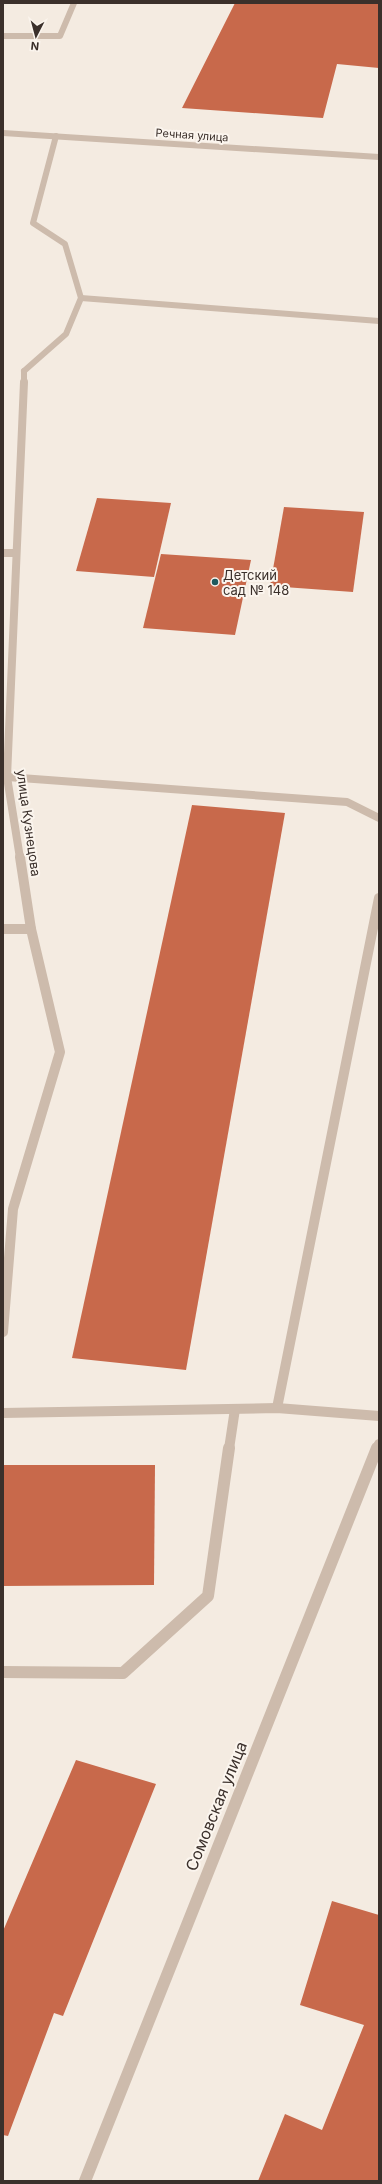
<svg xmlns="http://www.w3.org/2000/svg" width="382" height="2184" font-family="Inter,sans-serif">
<rect width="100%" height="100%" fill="#f4ebe1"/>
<!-- building -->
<g fill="#c8694b">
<path d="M 235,3 L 379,3 L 379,68 L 337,64 L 323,118 L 182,108 Z"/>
<path d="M 97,498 L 171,503 L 154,577 L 76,571 Z"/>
<path d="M 284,507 L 364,512 L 353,592 L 270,586 Z"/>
<path d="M 161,554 L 251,560 L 235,635 L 143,628 Z"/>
<path d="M 192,805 L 285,813 L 186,1370 L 72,1358 Z"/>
<path d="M 3,1465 L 155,1465 L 154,1585 L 3,1586 Z"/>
<path d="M 76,1760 L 156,1784 L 63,2016 L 54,2013 L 8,2136 L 3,2135 L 3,1931 Z"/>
<path d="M 332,1901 L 379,1915 L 379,2181 L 258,2181 L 285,2114 L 322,2130 L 364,2025 L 300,2005 Z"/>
</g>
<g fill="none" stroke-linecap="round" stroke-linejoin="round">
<!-- service-far3 -->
<g stroke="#cdbbac" stroke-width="6">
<path d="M 3,36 L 60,36 L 74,3"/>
<path d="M 81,298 L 379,321"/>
</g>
<!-- service-far2 -->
<g stroke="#cdbbac" stroke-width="8">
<path d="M 3,553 L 16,553"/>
<path d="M 7,777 L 347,802 L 379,818"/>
</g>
<!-- service-far1 -->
<g stroke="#cdbbac" stroke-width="10">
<path d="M 277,1408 L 379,898"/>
<path d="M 3,1413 L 277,1408 L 379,1416"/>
<path d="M 229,1449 L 235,1409"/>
</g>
<!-- service -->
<path stroke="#cdbbac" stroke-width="12" d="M 3,1672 L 123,1673 L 208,1596 L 229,1448"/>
<!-- pedestrian-far1 -->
<path stroke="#cdbbac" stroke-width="6" d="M 24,383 L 24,371"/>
<!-- pedestrian -->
<path stroke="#cdbbac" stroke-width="8" d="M 7,777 L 24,382"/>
<!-- minor-far3 -->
<g stroke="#cdbbac" stroke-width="6">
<path d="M 3,133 L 379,157"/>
<path d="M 24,371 L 66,334 L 81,298 L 65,244 L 33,223 L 56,136"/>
</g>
<!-- minor-far2 -->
<path stroke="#cdbbac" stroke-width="8" d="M 7,777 L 20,858"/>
<!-- minor-far1 -->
<g stroke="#cdbbac" stroke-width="10">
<path d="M 3,929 L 31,929"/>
<path d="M 3,1332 L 13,1209 L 60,1052 L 31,929 L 20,857"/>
<path d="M 377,1449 L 379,1444"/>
</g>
<!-- minor -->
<path stroke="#cdbbac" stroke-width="12" d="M 85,2181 L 377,1448"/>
</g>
<!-- markers -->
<circle fill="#1f5a5e" stroke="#fbf5ee" stroke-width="1.5" cx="215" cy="582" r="4"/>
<g text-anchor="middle" stroke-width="4" stroke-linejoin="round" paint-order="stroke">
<!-- far-street labels -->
<g font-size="11" fill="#3b302b" stroke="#fbf5ee">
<text transform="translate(192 135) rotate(4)" y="4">Речная улица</text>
</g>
<!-- poi labels -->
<g font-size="13" fill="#3b302b" stroke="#fbf5ee" text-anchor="start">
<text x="223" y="580">Детский<tspan x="223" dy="15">сад № 148</tspan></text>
</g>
<!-- street labels -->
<g font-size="13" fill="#3b302b" stroke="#fbf5ee">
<text transform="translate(29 823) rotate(82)" y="5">улица Кузнецова</text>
</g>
<!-- near-street labels -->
<g font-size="16" fill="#3b302b" stroke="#fbf5ee">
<text transform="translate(216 1806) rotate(-68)" y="6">Сомовская улица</text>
</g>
</g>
<!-- border -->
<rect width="382" height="2184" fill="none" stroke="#3b302b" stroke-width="8"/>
<!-- north arrow -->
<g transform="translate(36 36) rotate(186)" stroke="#fbf5ee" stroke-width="3" paint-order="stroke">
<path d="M0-3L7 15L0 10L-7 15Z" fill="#3b302b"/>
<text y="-6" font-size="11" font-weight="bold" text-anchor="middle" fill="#3b302b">N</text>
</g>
</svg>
